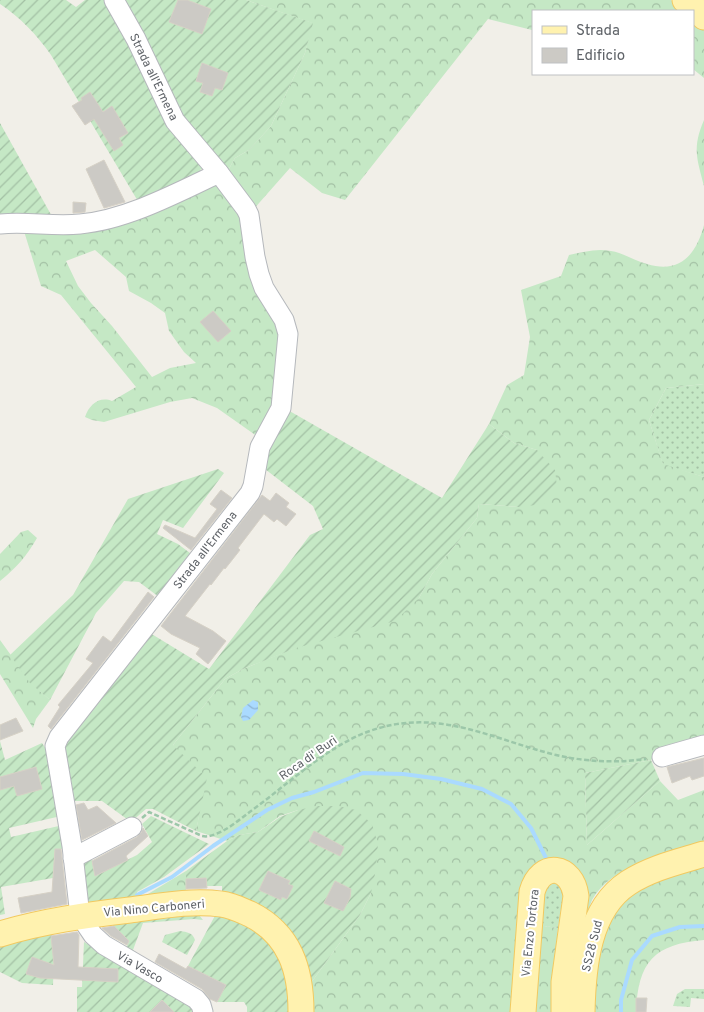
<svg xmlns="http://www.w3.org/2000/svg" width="704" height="1012" font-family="Overpass,sans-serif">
<defs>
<pattern id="grass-dots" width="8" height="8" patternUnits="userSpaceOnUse" patternTransform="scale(1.25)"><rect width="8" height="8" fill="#c5e8c5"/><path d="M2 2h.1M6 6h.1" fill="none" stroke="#a3c0a4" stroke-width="1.8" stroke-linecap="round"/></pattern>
<pattern id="forest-crowns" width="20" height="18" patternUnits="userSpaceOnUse" patternTransform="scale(1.25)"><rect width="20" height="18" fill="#c5e8c5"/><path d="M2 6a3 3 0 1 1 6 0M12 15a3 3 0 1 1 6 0" fill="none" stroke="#a3c0a4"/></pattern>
<pattern id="garden-furrows" width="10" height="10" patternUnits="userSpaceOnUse" patternTransform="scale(1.25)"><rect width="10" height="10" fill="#c5e8c5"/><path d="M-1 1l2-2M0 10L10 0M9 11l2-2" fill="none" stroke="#a3c0a4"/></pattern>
<pattern id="water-waves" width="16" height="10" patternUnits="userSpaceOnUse" patternTransform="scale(1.25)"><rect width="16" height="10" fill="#aadaff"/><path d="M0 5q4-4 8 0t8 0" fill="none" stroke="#8eb4d2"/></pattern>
</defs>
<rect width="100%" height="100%" fill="#f1efe8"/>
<!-- grass -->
<g fill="url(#grass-dots)">
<path d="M 704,384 L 704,477 L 663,465 L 649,420 L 666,388 Z"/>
<path d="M 554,880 L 564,890 L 558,928 L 537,925 L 543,893 Z"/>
<path d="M 685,989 L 704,989 L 704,999 L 691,998 L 690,1007 L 673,1006 L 677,994 Z"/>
</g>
<!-- forest -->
<g fill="url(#forest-crowns)" fill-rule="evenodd">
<path d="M 246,0 L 671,0 L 684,11 L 533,11 L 532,30 L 488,19 L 345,200 L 322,193 L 290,168 L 253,210 L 226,174 L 235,158 L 249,150 L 271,126 L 305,53 L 312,23 Z"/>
<path d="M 693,19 L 704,29 L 704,78 L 693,69 Z"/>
<path d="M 704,120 L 704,186 C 697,158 692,148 704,120 Z"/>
<path d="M 218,179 L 241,208 L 281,325 L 277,407 L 258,437 L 217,408 L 192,398 L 170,402 L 104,422 L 92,420 L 85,417 C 89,405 99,396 112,401 L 136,387 L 61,295 L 41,286 L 23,228 L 69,230 ZM 95,250 L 126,277 L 129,291 L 151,303 L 165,313 L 169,331 L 184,352 L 196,363 L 170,368 L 152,377 L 112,326 L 91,303 L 78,286 L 66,261 Z"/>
<path d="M 704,225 L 704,384 L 666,388 L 649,420 L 663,464 L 704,477 L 704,735 L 667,745 L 651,760 L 585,773 L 587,845 L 660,781 L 678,800 L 704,790 L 704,843 C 668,854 612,864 592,900 C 588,910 585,920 582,930 L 570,863 C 550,853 542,859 527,874 L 514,1012 L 309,1012 L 308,987 L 360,915 L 371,893 L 298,810 L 280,816 L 258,832 L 239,835 L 227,841 L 196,831 L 200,810 L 173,745 L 225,679 L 243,669 L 419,598 L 432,574 L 477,518 L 479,504 L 519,507 L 537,450 L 514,443 L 489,424 L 507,385 L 524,375 L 530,337 L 521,290 L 561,276 L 569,255 C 583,252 597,248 611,251 C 624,253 635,261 647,264 C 680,274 696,255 704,225 Z"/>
<path d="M 28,530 L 37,538 C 26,557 17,567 0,581 L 0,554 L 21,532 Z"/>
<path d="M 0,640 L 31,683 L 50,700 L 36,719 L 33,728 L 0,674 Z"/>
<path d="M 704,864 L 704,940 C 654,944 638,962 636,1012 L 591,1012 L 602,936 L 617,907 L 639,887 Z"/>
<path d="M 186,871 L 186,895 L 138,900 Z"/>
<path d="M 537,925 L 558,928 L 553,982 L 553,1012 L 530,1012 Z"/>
</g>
<!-- garden -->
<g fill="url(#garden-furrows)">
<path d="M 0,0 L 66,0 L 76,7 L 85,0 L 109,0 L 208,166 L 200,170 L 202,175 L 139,203 L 51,55 C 36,34 21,18 0,4 Z"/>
<path d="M 119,0 L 246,0 L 313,23 L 305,53 L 271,126 L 249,150 L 235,158 L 226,174 L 187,131 Z"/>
<path d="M 0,123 L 54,220 L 0,219 Z"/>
<path d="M 286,409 L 442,498 L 489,424 L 514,443 L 537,450 L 555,470 L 557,487 L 544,504 L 519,507 L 479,504 L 477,518 L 432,574 L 419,598 L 395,621 L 296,648 L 243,669 L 225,679 L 173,745 L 207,778 L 196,831 L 153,809 L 146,809 L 131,822 L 102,801 L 73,801 L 61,750 L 64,741 L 150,633 L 209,669 L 310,535 L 323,529 L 313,506 L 261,466 Z"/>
<path d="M 218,469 L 224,473 L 183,528 L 163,520 L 157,534 L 178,544 L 194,556 L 159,597 L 139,582 L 124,581 L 96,613 L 50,700 L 30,683 L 10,655 L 73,595 L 128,499 Z"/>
<path d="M 0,741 L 5,760 L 42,743 L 50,755 L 61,816 L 9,828 L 11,837 L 63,825 L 67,849 L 55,849 L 53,878 L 1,887 L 5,914 L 0,915 Z"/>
<path d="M 651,760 L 660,781 L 587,845 L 585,773 Z"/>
<path d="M 317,806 L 338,806 L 356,810 L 371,823 L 378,843 L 376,869 L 371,893 L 360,915 L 308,987 L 305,972 L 222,895 L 222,886 L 207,886 L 206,878 L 186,879 L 186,871 L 227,841 L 239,835 L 258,832 L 280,817 L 298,810 Z"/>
<path d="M 151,816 L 209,844 L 164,877 L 137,892 L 138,900 L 90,906 L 86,893 L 81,861 L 91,856 L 95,876 L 137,855 L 152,842 L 142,824 Z"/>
<path d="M 218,910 L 236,915 L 281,952 L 293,1012 L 247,1012 L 247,1007 L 244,1002 L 217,1002 L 225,985 L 188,966 Z"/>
<path d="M 196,911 L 203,920 L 194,919 L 143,923 L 133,950 L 138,954 L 138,958 L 125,951 L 129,941 L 111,923 Z"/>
<path d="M 51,929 L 54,958 L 53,985 L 22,983 L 0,972 L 0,944 Z"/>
<path d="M 180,931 C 187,932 193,933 195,940 L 187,955 L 162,942 L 165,935 Z"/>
<path d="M 84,942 L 137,972 L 199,1012 L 77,1012 L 77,987 L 82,987 Z"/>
</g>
<!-- water -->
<path fill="url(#water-waves)" d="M 253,700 L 258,702 L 258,710 L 249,720 L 243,721 L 241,717 L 243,708 Z"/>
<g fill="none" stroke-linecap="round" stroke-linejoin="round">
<!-- stream -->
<g stroke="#aadaff" stroke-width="4">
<path d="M 137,895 L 172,877 L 213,846 L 267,810 L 292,798 L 314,792 L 363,773 L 403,774 L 441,779 L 482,789 L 511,804 L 531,828 L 546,858"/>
<path d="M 621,1012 L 621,1000 L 632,960 L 652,936 L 680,927 L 704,926"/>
</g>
</g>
<!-- building -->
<g fill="#cccac5" stroke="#d6d1c6">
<path d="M 178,0 L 187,0 L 211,9 L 202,34 L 169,22 Z"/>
<path d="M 202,63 L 228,73 L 222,90 L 215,88 L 212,96 L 200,92 L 203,83 L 196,81 Z"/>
<path d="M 90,92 L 103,112 L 112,106 L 128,133 L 119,138 L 123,145 L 114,151 L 94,119 L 85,125 L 72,106 L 82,100 L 81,98 Z"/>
<path d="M 104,160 L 125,202 L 104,208 L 86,169 Z"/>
<path d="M 73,202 L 86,203 L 85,212 L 73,213 Z"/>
<path d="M 213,311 L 231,331 L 218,342 L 200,322 Z"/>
<path d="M 221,490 L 232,498 L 191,550 L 163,528 L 165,525 L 195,538 L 217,509 L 210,504 Z"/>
<path d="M 276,493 L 289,503 L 286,507 L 296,514 L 286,526 L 277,519 L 274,522 L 264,514 L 238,548 L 240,550 L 225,569 L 224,568 L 211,585 L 210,584 L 185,616 L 213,631 L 226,641 L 208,664 L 196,654 L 200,648 L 171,634 L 161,626 L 262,495 L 270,501 Z"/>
<path d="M 148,592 L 154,597 L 51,729 L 48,726 L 60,707 L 58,705 L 93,663 L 86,659 L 103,636 L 111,642 Z"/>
<path d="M 16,718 L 23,731 L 0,740 L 0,725 Z"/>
<path d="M 704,758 L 704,776 L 692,780 L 690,776 L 672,783 L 667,767 Z"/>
<path d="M 36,767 L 42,789 L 17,796 L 14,786 L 0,790 L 0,777 Z"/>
<path d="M 84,803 L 88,810 L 97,806 L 116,823 L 82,840 L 76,805 Z"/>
<path d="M 143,828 L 148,836 L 126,856 L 128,860 L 95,876 L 92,861 L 137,837 L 141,833 Z"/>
<path d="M 314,831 L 344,847 L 340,856 L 309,841 Z"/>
<path d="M 55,849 L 61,849 L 67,904 L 21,913 L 18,898 L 52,892 Z"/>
<path d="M 268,871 L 290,881 L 288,884 L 293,886 L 287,899 L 282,897 L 281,900 L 259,890 Z"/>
<path d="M 206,878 L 207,888 L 186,889 L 186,879 Z"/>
<path d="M 335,881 L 351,889 L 350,898 L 343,911 L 324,903 Z"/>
<path d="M 114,926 L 129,941 L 127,945 L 111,936 L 102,928 Z"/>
<path d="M 77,932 L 79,935 L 78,967 L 118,969 L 118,982 L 40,978 L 26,974 L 32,957 L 54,965 L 51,936 Z"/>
<path d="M 159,954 L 186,969 L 188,966 L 226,985 L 217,1002 L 210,999 L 202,989 L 155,962 Z"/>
<path d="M 636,998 L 647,998 L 646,1012 L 636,1012 Z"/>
<path d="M 162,1000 L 174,1012 L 150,1012 Z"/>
</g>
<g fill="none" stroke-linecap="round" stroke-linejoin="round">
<defs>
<g id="minor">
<path d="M 114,0 L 136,39 L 175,121 L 219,173 L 246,209 L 249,215 L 255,257 L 259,274 L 264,288 L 284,320 L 288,334 L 281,408 L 260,447 L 253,486 L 250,493 L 59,737 L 55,746 L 72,846 L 80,916 L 93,935 L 104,945 L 196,999 L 201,1005 L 203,1012"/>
<path d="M 0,224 C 27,221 53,227 80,224 C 126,220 177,193 219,173"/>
<path d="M 662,757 L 704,745"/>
<path d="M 73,858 L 132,827"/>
</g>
<g id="major">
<path d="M 685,0 L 704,17"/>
<path d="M 0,934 C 43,921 87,915 130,910 C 160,906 192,900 221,904 C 231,905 241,910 250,914 C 290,934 301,970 301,1012"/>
<path d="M 523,1012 L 532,892 C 541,860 572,865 576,896 L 564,982 L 564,1012"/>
<path d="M 582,1012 C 583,967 588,909 628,883 C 651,868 678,862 704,854"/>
</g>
</defs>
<!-- minor casing -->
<use href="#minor" stroke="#b5b8bc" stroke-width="21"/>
<!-- major casing -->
<use href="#major" stroke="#f2c960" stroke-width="27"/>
<!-- path -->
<path stroke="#9cc7a9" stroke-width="2.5" stroke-dasharray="5 2.5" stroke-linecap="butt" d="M 142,818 L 149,812 L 202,836 C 207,837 211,836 216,834 C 229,829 240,819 251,811 C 287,785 325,748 367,732 C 436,706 491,739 556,755 C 586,762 616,763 646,759"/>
<!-- minor -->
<use href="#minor" stroke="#fff" stroke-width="19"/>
<!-- major -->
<use href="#major" stroke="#fff2af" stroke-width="25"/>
</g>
<g text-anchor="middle" stroke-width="4" stroke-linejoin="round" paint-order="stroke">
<!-- street labels -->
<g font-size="12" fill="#5f6368" stroke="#fff">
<text transform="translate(154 77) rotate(64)" y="4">Strada all'Ermena</text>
<text transform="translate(205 550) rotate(-52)" y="4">Strada all'Ermena</text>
<text transform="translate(308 758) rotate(-35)" y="4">Roca di' Buri</text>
<text transform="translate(154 908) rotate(-5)" y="4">Via Nino Carboneri</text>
<text transform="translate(530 933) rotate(-84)" y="4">Via Enzo Tortora</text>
<text transform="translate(592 946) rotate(-76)" y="4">SS28 Sud</text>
<text transform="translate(140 967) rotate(30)" y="4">Via Vasco</text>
</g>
</g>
<!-- legend -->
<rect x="532" y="10" width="162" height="65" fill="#ffffff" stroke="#bfc1c3"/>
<rect x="542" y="26" width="25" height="8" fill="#fff2af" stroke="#bfc1c3"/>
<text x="576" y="35" font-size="15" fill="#5f6368">Strada</text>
<rect x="542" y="48" width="25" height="15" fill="#cccac5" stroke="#bfc1c3"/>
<text x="576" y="60" font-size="15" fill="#5f6368">Edificio</text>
</svg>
